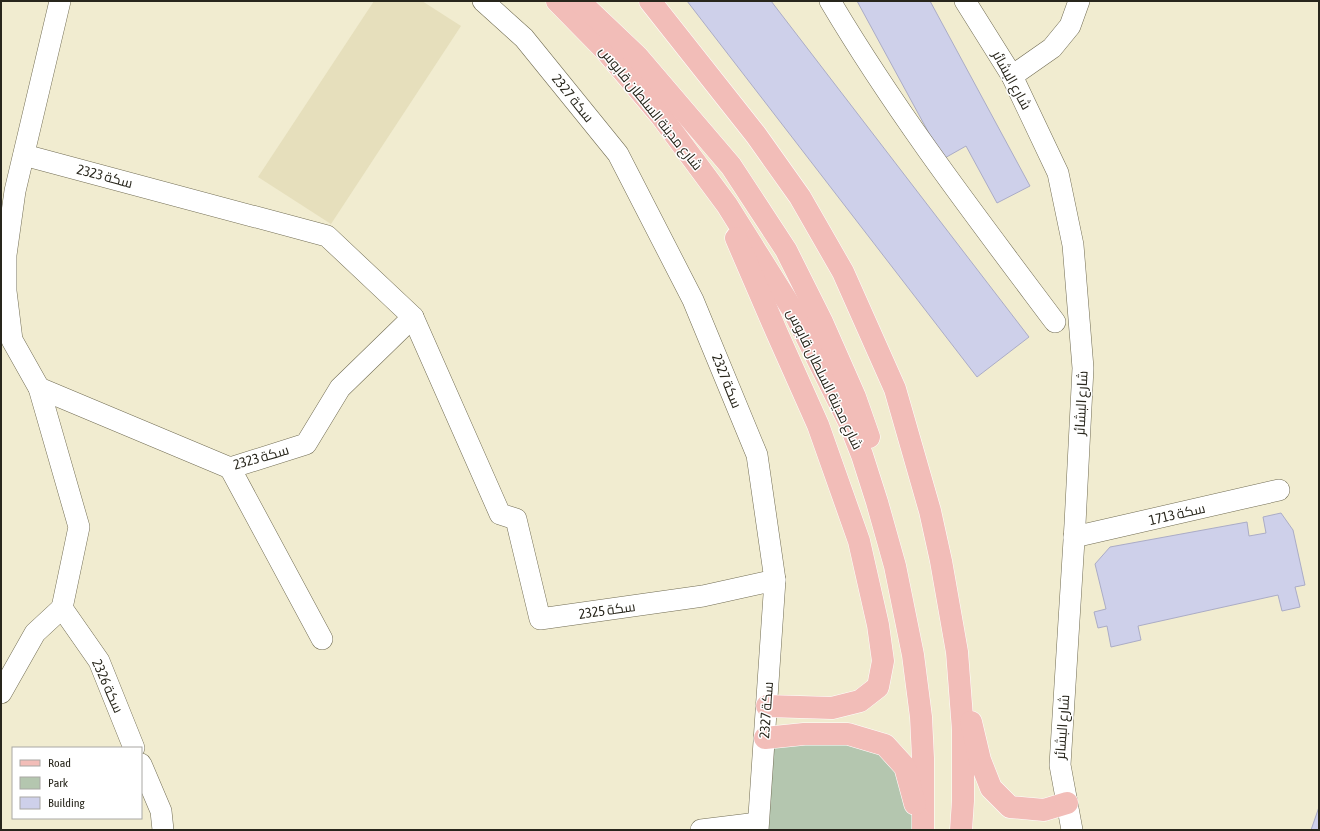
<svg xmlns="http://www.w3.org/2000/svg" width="1320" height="831" font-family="'Asap Condensed',Cairo,sans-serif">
<rect width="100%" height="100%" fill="#f1ecd0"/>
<!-- built -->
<path fill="#e6dfbc" d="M 374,1 L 422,1 L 461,26 L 331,224 L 258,177 Z"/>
<!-- green -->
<path fill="#b4c6af" d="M 847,736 L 904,768 L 916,830 L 761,830 L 767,740 Z"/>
<!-- building -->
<g fill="#ced0ea" stroke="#abacc6">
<path d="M 687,1 L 771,1 L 1029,337 L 977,377 Z"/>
<path d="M 857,1 L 930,1 L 1030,186 L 997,203 L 966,146 L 943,159 Z"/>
<path d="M 1281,513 L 1293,530 L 1305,585 L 1295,587 L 1300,607 L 1282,611 L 1278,595 L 1138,626 L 1141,640 L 1111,647 L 1107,626 L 1098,628 L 1094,612 L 1106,609 L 1095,564 L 1110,547 L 1247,522 L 1249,536 L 1266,533 L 1263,517 Z"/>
<path d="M 1319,807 L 1319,830 L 1311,830 Z"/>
</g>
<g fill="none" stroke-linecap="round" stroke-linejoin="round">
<defs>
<g id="minor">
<path d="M 60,1 L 15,191 L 6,255 L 6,291 L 12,340 L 39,388 L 79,527 L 62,608"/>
<path d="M 483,1 L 524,38 L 618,154 L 693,300 L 757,455 L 775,580 L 758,830"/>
<path d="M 830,1 C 897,114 977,218 1055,322"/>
<path d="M 965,1 L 1012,76 L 1058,173 L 1073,245 L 1083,368 L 1075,524 L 1060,765 L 1072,830"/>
<path d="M 1012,76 L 1052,48 L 1070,26 L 1079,1"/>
<path d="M 24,155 L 327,236 L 413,317 L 500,514 L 516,519 L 540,619 L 703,596 L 775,580"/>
<path d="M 39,388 L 230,468 L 306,444 L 340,388 L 413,317"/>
<path d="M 230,468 L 322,639"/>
<path d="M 1074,537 L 1279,490"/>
<path d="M 62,608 L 99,661 L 134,748"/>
<path d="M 1,693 L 35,633 L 62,608"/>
<path d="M 141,764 L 161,811 L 163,830"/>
<path d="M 701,830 L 758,823"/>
</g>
<g id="major">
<path d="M 557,1 L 606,51 L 661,116 L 727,205 L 794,312 L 849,422 L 862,455 L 877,502 L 895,566 L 913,655 L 921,717 L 923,758 L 923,830"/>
<path d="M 579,1 L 637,56 L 731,166 L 786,250 L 822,322 L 855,397 L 869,437"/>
<path d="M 650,1 L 756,135 L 800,197 L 843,272 L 895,389 L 930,511 L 941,561 L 957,652 L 963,730 L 963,801 L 961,830"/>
<path d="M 736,238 L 777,333 L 818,425 L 859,541 L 878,625 L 883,661 L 878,687 L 860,701 L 832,708 L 767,706"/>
<path d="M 971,722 L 980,760 L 991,788 L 1010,807 L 1044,810 L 1067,803"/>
<path d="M 765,738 L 804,734 L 848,734 L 885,745 L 905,767 L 915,804"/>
</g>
</defs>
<!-- minor casing -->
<use href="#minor" stroke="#716c53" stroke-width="22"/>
<!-- major casing -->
<use href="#major" stroke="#fff" stroke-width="23"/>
<!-- minor -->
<use href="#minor" stroke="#fff" stroke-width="21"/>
<!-- major -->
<use href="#major" stroke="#f2bdb8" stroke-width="22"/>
</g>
<g text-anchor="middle" stroke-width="3" stroke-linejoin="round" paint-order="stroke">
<!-- street labels -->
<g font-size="14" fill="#28261c" stroke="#fff">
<text transform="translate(1012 80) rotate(61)" y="5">شارع البشائر</text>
<text transform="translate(573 98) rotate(51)" y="5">سكة 2327</text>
<text transform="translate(651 108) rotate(51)" y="5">شارع مدينة السلطان قابوس</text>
<text transform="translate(105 176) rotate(15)" y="5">سكة 2323</text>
<text transform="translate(825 379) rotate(64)" y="5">شارع مدينة السلطان قابوس</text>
<text transform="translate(727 381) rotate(68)" y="5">سكة 2327</text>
<text transform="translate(1081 403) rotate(-87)" y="5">شارع البشائر</text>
<text transform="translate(261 457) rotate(-16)" y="5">سكة 2323</text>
<text transform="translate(1177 514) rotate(-13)" y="5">سكة 1713</text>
<text transform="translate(607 610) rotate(-8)" y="5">سكة 2325</text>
<text transform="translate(108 686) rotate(66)" y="5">سكة 2326</text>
<text transform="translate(766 710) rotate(-86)" y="5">سكة 2327</text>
<text transform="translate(1062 727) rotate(-86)" y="5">شارع البشائر</text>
</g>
</g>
<!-- border -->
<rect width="1320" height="831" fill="none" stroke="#28261c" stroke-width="4"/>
<!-- legend -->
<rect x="12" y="747" width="130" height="72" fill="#ffffff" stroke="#a9a8a4"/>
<rect x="20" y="760" width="20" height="6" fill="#f2bdb8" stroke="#a9a8a4"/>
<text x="48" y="767" font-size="12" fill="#28261c">Road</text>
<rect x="20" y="777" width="20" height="12" fill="#b4c6af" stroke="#a9a8a4"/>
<text x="48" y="787" font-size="12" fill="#28261c">Park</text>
<rect x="20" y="797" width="20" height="12" fill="#ced0ea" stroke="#a9a8a4"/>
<text x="48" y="807" font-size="12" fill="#28261c">Building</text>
</svg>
